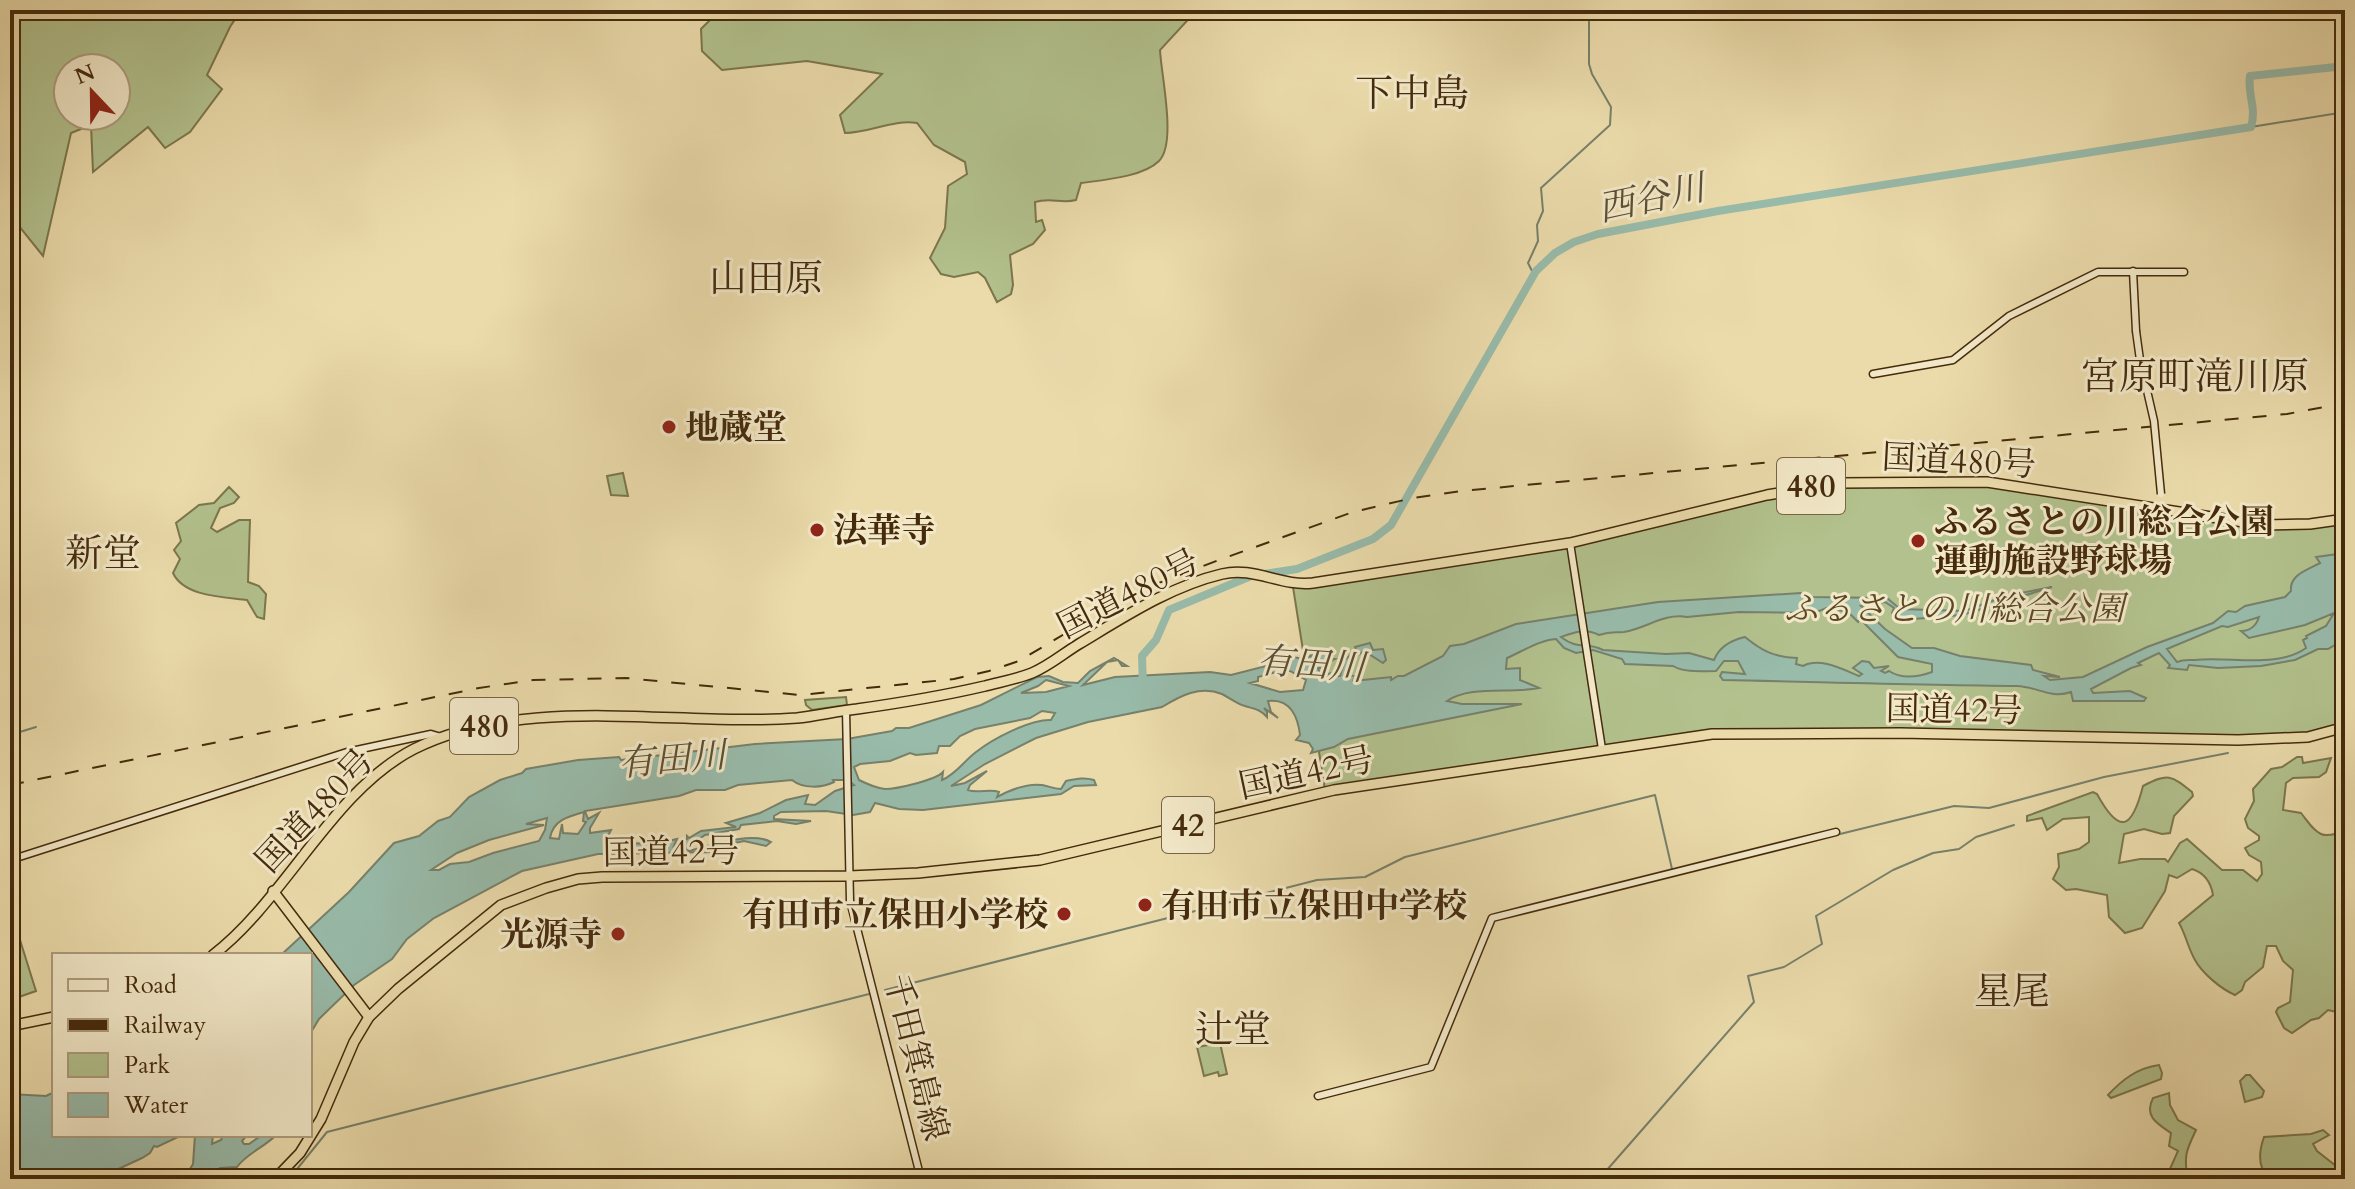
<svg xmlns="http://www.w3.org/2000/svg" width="2355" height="1189" font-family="Cardo,'Noto Serif JP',serif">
<rect width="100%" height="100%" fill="#ebdbab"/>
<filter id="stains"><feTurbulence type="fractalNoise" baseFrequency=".0025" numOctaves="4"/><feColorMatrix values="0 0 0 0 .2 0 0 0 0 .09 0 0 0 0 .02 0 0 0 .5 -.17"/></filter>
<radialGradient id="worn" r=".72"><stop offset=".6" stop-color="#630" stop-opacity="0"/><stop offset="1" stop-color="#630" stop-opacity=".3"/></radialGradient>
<!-- green -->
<g fill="#b2c18d" stroke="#7c764c" stroke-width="2" fill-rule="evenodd">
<path d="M 10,10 L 241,10 L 230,27 L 207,75 L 222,89 L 190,132 L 165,148 L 148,127 L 93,172 L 91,125 L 71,133 L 43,256 L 10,215 ZM 68,68 L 116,68 L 116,116 L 68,116 Z"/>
<path d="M 720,10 L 1197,10 L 1160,50 C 1161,75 1177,143 1159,161 C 1143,177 1103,180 1081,183 L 1076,200 C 1061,204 1051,197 1035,202 L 1036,222 L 1042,220 L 1045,230 L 1033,244 L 1010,255 L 1013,285 L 1011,294 L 997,302 L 985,278 L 978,272 L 954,277 L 941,274 L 930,258 L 945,228 L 948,186 L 967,174 L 965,162 L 934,145 L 917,123 C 893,119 870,133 845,133 L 840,115 L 882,74 L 807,61 L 722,70 L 702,51 L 701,29 Z"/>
<path d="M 623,473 L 628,496 L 611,495 L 607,476 Z"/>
<path d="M 1976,484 L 2229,524 L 2339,522 L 2345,553 L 2345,723 L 2298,735 L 2190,736 L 1744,731 L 1325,790 L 1293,587 L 1306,587 L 1684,519 L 1819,487 Z"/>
<path d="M 229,487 L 239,497 L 234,503 L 220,508 L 211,528 L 217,532 L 239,520 L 250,520 L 248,582 L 259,586 L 266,594 L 264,619 L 257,617 L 247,600 C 225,597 184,597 173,573 L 180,559 L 174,550 L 181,541 L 176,523 L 199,505 L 214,503 Z"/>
<path d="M 846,697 L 847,705 L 812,710 L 806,705 L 805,700 Z"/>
<path d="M 2297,757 L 2302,757 L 2303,763 L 2331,758 L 2326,772 L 2319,777 L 2293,778 L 2286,783 L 2283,810 L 2301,813 C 2316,832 2320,842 2345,830 L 2345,935 L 2342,937 L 2345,952 L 2345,1014 L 2328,1010 L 2319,1018 L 2311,1020 L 2292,1033 L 2284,1028 L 2276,1012 L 2278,1008 L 2290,1002 L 2293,970 L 2283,961 L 2276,946 L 2267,946 L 2263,967 L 2245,982 L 2242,990 L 2235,995 C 2221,989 2202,973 2195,960 C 2188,948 2186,935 2179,923 L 2213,895 C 2211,883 2205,873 2192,869 L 2177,878 L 2169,875 L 2165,891 L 2142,928 L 2125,933 L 2109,917 L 2107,895 L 2076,889 L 2066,890 L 2053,879 L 2059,867 L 2058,854 L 2079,849 L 2089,842 L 2089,817 L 2063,819 L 2047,830 L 2042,818 L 2027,821 L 2027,816 L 2093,792 L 2097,794 C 2120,836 2132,829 2143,786 C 2168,773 2171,775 2192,792 L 2193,796 L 2174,816 L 2170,833 L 2162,834 L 2144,829 L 2124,834 L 2119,863 L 2140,859 L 2165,859 L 2168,862 L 2180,843 L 2187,839 L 2222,870 L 2243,870 L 2257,881 L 2262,874 L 2261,862 L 2249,855 L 2245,848 L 2259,840 L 2259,836 L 2248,828 L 2245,819 L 2254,801 L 2253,789 L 2271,769 L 2282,767 Z"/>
<path d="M 10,908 L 36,991 L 10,1000 Z"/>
<path d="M 1220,1043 L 1227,1074 L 1219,1076 L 1218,1072 L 1204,1076 L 1197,1047 Z"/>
<path d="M 2159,1065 L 2162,1073 L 2161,1079 L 2111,1098 L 2108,1095 C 2122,1080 2137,1068 2159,1065 Z"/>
<path d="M 2246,1075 L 2250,1075 L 2264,1091 L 2262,1097 L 2245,1102 L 2240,1081 Z"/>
<path d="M 2169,1093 L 2170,1105 L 2178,1120 L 2196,1130 C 2187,1149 2183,1156 2188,1179 L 2172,1179 L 2169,1171 L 2178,1151 L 2169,1146 L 2171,1133 C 2156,1123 2144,1116 2153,1098 Z"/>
<path d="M 2323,1130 L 2329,1135 L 2313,1144 L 2317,1151 L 2336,1166 L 2345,1163 L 2345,1179 L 2278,1179 L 2277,1176 L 2268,1177 C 2257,1166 2259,1151 2264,1137 L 2311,1134 Z"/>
</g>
<!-- water -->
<g fill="#98bbaa" stroke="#77816b" stroke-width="2" fill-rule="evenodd">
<path d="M 2345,553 L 2345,639 L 2328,649 L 2318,649 L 2295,660 L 2261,666 L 2218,668 L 2189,665 L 2187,670 L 2168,668 L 2170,665 L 2159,653 L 2138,663 L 2141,665 L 2131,668 L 2091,689 L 2093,693 L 2130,691 L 2146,698 L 2144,701 L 2073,701 L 2071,692 C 2051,699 2038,687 2017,686 C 1919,685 1821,682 1723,680 L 1720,676 L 1722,672 L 1745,674 L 1738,661 L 1724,661 L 1716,671 C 1702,671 1685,673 1673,666 L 1625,664 L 1622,659 L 1593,650 L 1576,653 L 1564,648 L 1556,639 C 1540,640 1523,651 1507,658 L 1506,669 L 1520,668 L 1520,680 L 1539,688 C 1509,694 1471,685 1447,701 L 1462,704 L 1522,704 L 1348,739 L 1334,747 L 1311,753 L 1313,749 L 1309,743 L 1296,740 L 1300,735 C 1298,718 1291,698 1268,701 L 1271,712 L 1278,718 L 1264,708 L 1267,712 L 1267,717 C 1260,709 1254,709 1245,706 C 1237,704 1230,698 1222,694 C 1200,685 1180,696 1162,707 L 1088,722 L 1036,738 L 985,764 L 951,786 L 965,783 L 987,771 L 970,785 L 968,790 C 978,794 990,788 999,792 L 997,797 C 1010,790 1027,783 1042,785 C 1049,786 1053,789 1061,789 L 1066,781 C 1076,779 1084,777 1094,780 L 1096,785 L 1074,786 L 1061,794 L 923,810 L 899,809 L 875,803 L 870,812 L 853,815 L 826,811 L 781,812 L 774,816 L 774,819 L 811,821 L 796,824 L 777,821 L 741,825 L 739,829 L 705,835 L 686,848 L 689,851 C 709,846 752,831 771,842 L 766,846 L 744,841 L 721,846 L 725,853 L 715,850 L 716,852 L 598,854 L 522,871 L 434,918 L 407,939 L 392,959 L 354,985 L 319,1019 L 310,1034 L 310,955 L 281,955 L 349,892 L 394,843 L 419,836 L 438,821 L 450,817 L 469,797 L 500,780 L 522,773 L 526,769 L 578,760 L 619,757 L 621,760 L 755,744 L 847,739 L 892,731 L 896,728 L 909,728 L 981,705 L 1037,677 L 1049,676 L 1063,682 L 1078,683 L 1090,671 L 1114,658 L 1127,666 L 1122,666 L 1118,660 L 1107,662 L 1083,685 L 1115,677 L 1210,672 L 1231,675 L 1282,662 L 1292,657 L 1305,659 L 1322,650 L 1332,650 L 1328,659 L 1335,659 L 1326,664 L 1325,668 L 1318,668 L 1319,671 L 1329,674 L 1334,672 L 1334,676 L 1340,676 L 1345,660 L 1356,650 L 1355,647 L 1370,643 L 1373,650 L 1383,649 L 1386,660 L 1383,663 L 1364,651 L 1354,658 L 1344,675 L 1355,676 L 1353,681 L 1391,677 L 1391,680 L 1398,676 L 1404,676 L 1443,656 L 1450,646 L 1464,644 L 1516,624 L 1658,602 L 1801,593 L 1812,597 L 1887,598 L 1900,609 L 1965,611 L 2005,596 L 2052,587 L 1962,615 L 1902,620 L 1892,613 L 1894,608 L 1885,602 L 1861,606 L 1885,629 L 1912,648 L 1934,648 L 1960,656 L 2031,665 L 2033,670 L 2060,677 L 2044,676 L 2050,680 L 2083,677 L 2147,647 L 2213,623 L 2228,611 L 2236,612 L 2245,606 L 2285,597 L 2291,591 C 2289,575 2307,570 2320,563 L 2316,557 ZM 1829,607 L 1849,613 L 1858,622 L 1860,619 L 1898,657 L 1932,664 L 1932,672 C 1918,677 1901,679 1889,671 L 1885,673 L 1881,671 L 1889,666 L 1874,668 L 1869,662 L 1862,661 L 1853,668 L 1862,674 L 1859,676 C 1842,669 1820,657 1803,666 L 1796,664 L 1797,658 C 1774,657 1762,651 1745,637 C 1732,640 1719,647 1714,660 L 1689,653 L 1666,654 L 1603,650 C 1586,641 1579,651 1561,637 C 1575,632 1586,628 1599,635 C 1611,631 1614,633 1624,632 C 1647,628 1664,613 1687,617 L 1739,612 L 1814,613 ZM 2334,613 L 2326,626 L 2306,636 L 2307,638 L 2303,640 L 2306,648 C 2277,669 2230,656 2195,660 C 2187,660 2184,659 2177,662 L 2167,649 L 2222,626 L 2228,627 L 2259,617 C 2256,626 2251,631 2241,631 L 2249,638 L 2305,625 ZM 1280,671 L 1290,671 L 1306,680 L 1303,690 L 1280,692 L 1250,683 L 1258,681 L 1258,677 ZM 1046,680 L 1069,686 L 1046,692 L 1021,693 L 1038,686 ZM 1042,711 L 1055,713 L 1051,720 C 1031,719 994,738 976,752 C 964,761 956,774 942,780 L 943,772 C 936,780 897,789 885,789 C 876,788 867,784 859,780 L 854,767 L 860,764 L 890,761 L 910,753 L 916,755 L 937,753 L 939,746 L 950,746 L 960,736 L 975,729 L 1030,718 ZM 792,780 C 803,789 822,788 834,782 L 833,780 L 848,780 L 854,785 L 835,791 L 815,805 L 805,804 L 808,795 L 786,800 L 760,813 L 726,823 L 736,827 L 701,831 L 689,838 L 687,836 L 687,839 L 674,846 L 677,839 C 657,844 636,846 611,840 L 608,836 L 611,830 L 590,833 L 590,828 L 599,813 L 588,819 L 585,811 L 679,796 L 696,790 L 725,790 L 738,785 ZM 584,812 L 583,821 L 586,822 L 578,834 L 563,833 L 562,824 L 559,839 L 550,838 C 553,820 569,816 584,812 ZM 547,818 L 545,830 L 539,841 L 493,853 L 469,862 L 450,864 L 439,870 L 431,870 L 457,853 L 489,840 L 544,825 L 526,824 Z"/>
<path d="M 54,1092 L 54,1135 L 182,1135 L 157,1147 L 154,1146 L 150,1153 L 142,1158 L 97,1179 L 10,1179 L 10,1094 L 46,1096 Z"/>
<path d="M 195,1135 L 213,1135 L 212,1144 L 221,1140 L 223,1135 L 247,1135 L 242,1141 L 244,1144 L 249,1144 L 262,1135 L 276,1135 C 265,1147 247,1153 237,1167 L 220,1168 L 207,1179 L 184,1179 L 193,1164 Z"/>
</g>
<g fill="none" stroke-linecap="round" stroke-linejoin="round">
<!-- stream -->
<g stroke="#77816b" stroke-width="2">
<path d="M 2251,127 L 2345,112"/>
<path d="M 1534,275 L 1528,263 L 1538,241 L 1537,225 L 1543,211 L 1541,188 L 1610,125 L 1611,107 L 1592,74 L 1589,64 L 1589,10"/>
<path d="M 10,735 L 36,727"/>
<path d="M 1836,835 L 1954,806 L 1989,808 L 2104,777 L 2228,753"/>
<path d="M 1674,875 L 1744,858"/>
<path d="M 885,990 L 1317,880 L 1365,877 L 1405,857 L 1655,795 L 1672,869"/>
<path d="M 289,1179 L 327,1132 L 869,994"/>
<path d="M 1599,1179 L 1754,1002 L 1748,976 L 1784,967 L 1822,944 L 1816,916 L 1893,870 L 1933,853 L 1959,849 L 1976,837 L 2014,825"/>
</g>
<!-- river -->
<path stroke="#98bbaa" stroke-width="8" d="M 1143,688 L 1142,656 L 1156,640 L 1169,610 L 1251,576 L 1297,569 L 1373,539 L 1391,525 L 1536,271 L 1555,253 L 1574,242 L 1598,234 L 1718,211 L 2251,127 C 2257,107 2247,95 2250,76 L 2345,66"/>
<defs>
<g id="secondary">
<path d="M 2133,271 L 2136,331"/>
<path d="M 1873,374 L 1953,360 L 2009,316 L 2098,272 L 2184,272"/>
<path d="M 1570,543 L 1602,749"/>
<path d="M 846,710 L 850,901 L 921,1179"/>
<path d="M 10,860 L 347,752 L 431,734 L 441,737"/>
<path d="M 1318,1096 L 1431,1067 L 1492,918 L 1836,832"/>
</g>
<g id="highway">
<path d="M 273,891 L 369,1017"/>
<path d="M 213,955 C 286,899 332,791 414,749 C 525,693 677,727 797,718 C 817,716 837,711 857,709 C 900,703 942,696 985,686 C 1000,682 1017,679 1032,673 C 1049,666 1064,653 1079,644 C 1124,617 1171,586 1222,574 C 1254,566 1281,587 1313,583 L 1570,543 L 1767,495 L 1839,483 L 1987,482 L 2263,525 L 2310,524 L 2345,519"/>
<path d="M 10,1026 L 54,1017"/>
<path d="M 275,1179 L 300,1153 L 321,1119 L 354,1042 L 369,1017 L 398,989 L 501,905 L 546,888 L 578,879 L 602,877 L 849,876 L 918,873 L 1040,860 L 1334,790 L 1712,734 L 1900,733 L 2238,740 L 2308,737 L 2345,727"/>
</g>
</defs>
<!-- secondary casing -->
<use href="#secondary" stroke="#452b0c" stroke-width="9"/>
<!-- highway casing -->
<use href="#highway" stroke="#452b0c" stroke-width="12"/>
<!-- secondary -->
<use href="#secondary" stroke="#f2e8c8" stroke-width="6"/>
<!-- highway -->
<use href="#highway" stroke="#ebdbab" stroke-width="9"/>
<!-- rail -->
<path stroke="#452b0c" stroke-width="2" stroke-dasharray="14 14" stroke-linecap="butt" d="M 10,785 L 479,688 L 533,680 L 626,678 L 800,695 L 954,679 L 989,671 L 1019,661 L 1135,592 L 1219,560 L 1353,512 L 1413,498 L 1461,491 L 2287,414 L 2345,403"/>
<defs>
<path id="secondary-bridge" d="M 2136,331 L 2140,360 L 2154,421 L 2161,494"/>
</defs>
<!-- secondary-bridge casing -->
<use href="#secondary-bridge" stroke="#452b0c" stroke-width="9" stroke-linecap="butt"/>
<!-- secondary-bridge -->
<use href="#secondary-bridge" stroke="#f2e8c8" stroke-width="6"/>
</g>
<!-- markers -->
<g fill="#8f2418" stroke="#f2e8c8" stroke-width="3">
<circle cx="669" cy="427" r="8"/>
<circle cx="817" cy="530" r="8"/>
<circle cx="1918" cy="541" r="8"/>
<circle cx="1145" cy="905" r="8"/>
<circle cx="1064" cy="914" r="8"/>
<circle cx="618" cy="934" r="8"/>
</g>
<g text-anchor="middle" stroke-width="6" stroke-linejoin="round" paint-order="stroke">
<!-- shield labels -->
<g fill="#f2e8c8" stroke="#796444" stroke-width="2">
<rect x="1777" y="458" width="68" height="56" rx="6"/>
<rect x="450" y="698" width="68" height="56" rx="6"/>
<rect x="1162" y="797" width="52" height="56" rx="6"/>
</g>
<g font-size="32" font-weight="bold" fill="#452b0c">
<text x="1811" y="497">480</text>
<text x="484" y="737">480</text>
<text x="1188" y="836">42</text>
</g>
<!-- poi labels -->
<g font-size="34" font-weight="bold" fill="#452b0c" stroke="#f2e8c8" text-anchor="start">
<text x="685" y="439">地蔵堂</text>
<text x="1934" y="533">ふるさとの川総合公園<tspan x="1934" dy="39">運動施設野球場</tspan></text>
<text x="833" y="542">法華寺</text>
<text x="1161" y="917">有田市立保田中学校</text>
<text x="1048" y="926" text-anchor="end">有田市立保田小学校</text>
<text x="602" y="946" text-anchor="end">光源寺</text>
</g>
<!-- street labels -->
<g font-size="34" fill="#452b0c" stroke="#f2e8c8">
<text transform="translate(1959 460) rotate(3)" y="12">国道480号</text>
<text transform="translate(1128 593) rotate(-27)" y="12">国道480号</text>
<text transform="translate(1954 709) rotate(1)" y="12">国道42号</text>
<text transform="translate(1306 772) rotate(-12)" y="12">国道42号</text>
<text transform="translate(314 810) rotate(-47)" y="12">国道480号</text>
<text transform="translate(671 851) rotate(-1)" y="12">国道42号</text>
<text transform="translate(917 1057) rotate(76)" y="12">千田箕島線</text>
</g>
<!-- park labels -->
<g font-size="34" font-style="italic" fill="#5b4926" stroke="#f2e8c8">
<text x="1954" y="620">ふるさとの川総合公園</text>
</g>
<!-- water labels -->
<g font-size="36" font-style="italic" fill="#5a4f34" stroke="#f2e8c8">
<text transform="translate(1651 197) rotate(-12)" y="13">西谷川</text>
<text transform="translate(1311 663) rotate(4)" y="13">有田川</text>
<text transform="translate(672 758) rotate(-5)" y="13">有田川</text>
</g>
<!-- quarter labels -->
<g font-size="38" fill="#452b0c" stroke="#f2e8c8">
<text x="1412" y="106">下中島</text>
<text x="766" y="291">山田原</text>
<text x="2195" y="389">宮原町滝川原</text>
<text x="103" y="566">新堂</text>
<text x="2012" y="1004">星尾</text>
<text x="1233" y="1042">辻堂</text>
</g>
</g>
<!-- margin -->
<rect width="2355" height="1189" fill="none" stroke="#ebdbab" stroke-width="40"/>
<rect x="12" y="12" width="2331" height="1165" fill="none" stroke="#452b0c" stroke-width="4"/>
<rect x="20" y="20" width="2315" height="1149" fill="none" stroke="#452b0c" stroke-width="2"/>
<!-- legend -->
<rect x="52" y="953" width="260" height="184" fill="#f2e8c8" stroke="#ad9c7d" stroke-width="2"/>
<rect x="68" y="979" width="40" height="12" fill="#f2e8c8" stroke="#ad9c7d" stroke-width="2"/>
<text x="124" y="993" font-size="24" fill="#452b0c">Road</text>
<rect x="68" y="1019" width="40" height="12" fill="#452b0c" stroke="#ad9c7d" stroke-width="2"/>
<text x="124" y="1033" font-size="24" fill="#452b0c">Railway</text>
<rect x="68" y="1053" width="40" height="24" fill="#b2c18d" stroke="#ad9c7d" stroke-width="2"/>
<text x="124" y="1073" font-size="24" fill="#452b0c">Park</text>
<rect x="68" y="1093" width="40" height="24" fill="#98bbaa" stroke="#ad9c7d" stroke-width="2"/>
<text x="124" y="1113" font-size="24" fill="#452b0c">Water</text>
<!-- north arrow -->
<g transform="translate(92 92) rotate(338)"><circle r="38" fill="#f2e8c8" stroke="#ad9c7d" stroke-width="2"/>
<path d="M0-6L14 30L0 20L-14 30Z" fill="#8f2418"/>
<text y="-12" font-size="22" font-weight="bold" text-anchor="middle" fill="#452b0c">N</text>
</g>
<rect width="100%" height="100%" filter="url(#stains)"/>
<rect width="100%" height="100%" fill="url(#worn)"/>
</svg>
